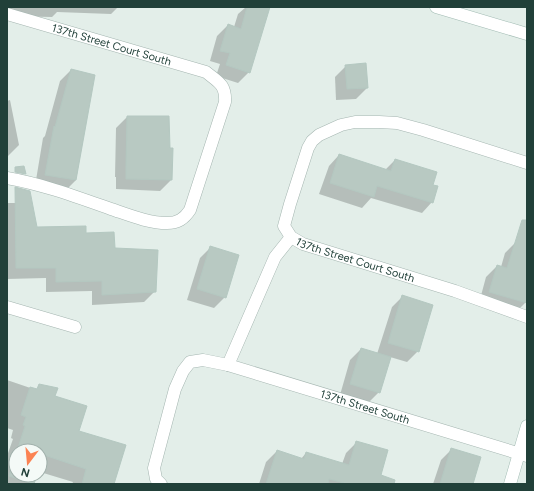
<svg xmlns="http://www.w3.org/2000/svg" width="534" height="491" font-family="Figtree,sans-serif">
<rect width="100%" height="100%" fill="#e3eee9"/>
<!-- shadow -->
<g fill="#0003">
<path d="M 7,7 L 118,7 L 111,14 L 57,12 L 52,17 L 7,16 Z"/>
<path d="M 246,7 L 261,7 L 249,72 L 238,83 L 216,76 L 220,64 L 210,61 L 217,36 L 228,25 L 234,27 L 238,14 Z"/>
<path d="M 346,66 L 367,88 L 356,99 L 336,100 L 335,77 Z"/>
<path d="M 71,70 L 94,76 L 76,180 L 65,191 L 35,186 L 43,138 L 45,136 L 60,81 Z"/>
<path d="M 10,100 L 19,145 L 8,156 L 7,156 L 7,101 Z"/>
<path d="M 127,117 L 171,180 L 160,191 L 116,189 L 116,177 L 115,177 L 116,128 Z"/>
<path d="M 339,155 L 385,170 L 395,160 L 432,185 L 432,202 L 422,213 L 371,198 L 362,208 L 319,194 L 329,166 Z"/>
<path d="M 7,203 L 31,203 L 36,228 L 85,234 L 114,249 L 155,291 L 144,302 L 92,305 L 92,291 L 46,292 L 46,278 L 7,279 Z"/>
<path d="M 516,242 L 527,245 L 527,297 L 525,303 L 514,314 L 479,303 L 486,277 L 497,266 L 501,267 L 505,253 Z"/>
<path d="M 211,247 L 225,297 L 214,308 L 187,300 L 200,258 Z"/>
<path d="M 403,296 L 418,351 L 407,362 L 390,357 L 379,392 L 368,403 L 340,395 L 350,360 L 361,349 L 377,354 L 392,307 Z"/>
<path d="M 7,380 L 86,407 L 78,431 L 113,484 L 72,484 L 73,482 L 40,472 L 40,451 L 16,451 L 16,475 L 36,475 L 33,484 L 7,484 L 7,456 L 13,439 L 11,438 L 13,430 L 7,428 Z"/>
<path d="M 357,442 L 377,484 L 259,484 L 266,462 L 277,451 L 301,459 L 306,453 L 342,464 L 346,453 Z"/>
<path d="M 452,449 L 471,484 L 433,484 L 441,460 Z"/>
</g>
<!-- building -->
<g fill="#b8c9c2" stroke="#b4c8c1">
<path d="M 247,7 L 270,7 L 250,73 L 226,65 L 230,53 L 220,51 L 228,24 L 241,29 Z"/>
<path d="M 366,63 L 368,88 L 347,89 L 345,65 Z"/>
<path d="M 71,69 L 95,75 L 76,180 L 45,175 L 54,126 L 55,127 Z"/>
<path d="M 127,116 L 169,116 L 170,148 L 173,148 L 172,180 L 126,179 L 126,166 Z"/>
<path d="M 339,154 L 391,171 L 395,159 L 437,172 L 433,185 L 438,186 L 433,203 L 377,186 L 374,197 L 330,183 Z"/>
<path d="M 24,166 L 26,174 L 15,172 L 15,167 Z"/>
<path d="M 15,187 L 30,191 L 37,227 L 86,226 L 86,233 L 114,232 L 115,248 L 158,250 L 156,292 L 102,295 L 102,281 L 56,282 L 56,268 L 16,268 Z"/>
<path d="M 522,220 L 527,220 L 527,303 L 489,292 L 497,265 L 507,268 Z"/>
<path d="M 210,246 L 239,255 L 226,298 L 197,289 Z"/>
<path d="M 402,295 L 433,305 L 419,352 L 388,343 Z"/>
<path d="M 361,348 L 391,357 L 380,393 L 350,384 Z"/>
<path d="M 39,384 L 58,388 L 55,396 L 87,406 L 79,431 L 126,445 L 114,484 L 82,484 L 86,469 L 44,455 L 40,466 L 40,451 L 17,451 L 25,426 L 23,425 L 26,417 L 21,415 L 30,387 L 37,389 Z"/>
<path d="M 356,441 L 388,450 L 381,475 L 395,480 L 394,484 L 344,484 L 344,483 L 329,479 L 328,484 L 266,484 L 277,450 L 304,459 L 306,452 L 349,465 Z"/>
<path d="M 451,448 L 481,457 L 473,484 L 440,484 Z"/>
<path d="M 16,454 L 16,475 L 37,475 L 34,484 L 9,476 Z"/>
</g>
<g fill="none" stroke-linecap="round" stroke-linejoin="round">
<defs>
<g id="street">
<path id="s1" d="M 7,14 L 206,72 C 218,82 226,84 225,102 L 190,210 C 184,219 178,223 167,223 C 148,223 129,215 111,209 C 77,197 42,184 7,178"/>
<path id="s2" d="M 527,163 L 423,130 L 397,123 L 379,122 L 355,122 L 341,125 L 319,135 L 312,141 L 308,148 L 290,204 L 284,226 L 291,237 L 303,244 L 455,291 L 527,317"/>
<path d="M 7,307 L 75,327"/>
<path d="M 228,365 L 275,257 L 291,237"/>
<path id="s3" d="M 161,484 L 156,479 L 154,468 L 175,389 L 183,371 L 190,362 L 203,360 L 228,365 L 527,456"/>
</g>
<g id="secondary">
<path d="M 436,7 L 527,34"/>
<path d="M 510,484 L 527,426"/>
</g>
</defs>
<!-- street casing -->
<use href="#street" stroke="#a5b6b1" stroke-width="13"/>
<!-- secondary casing -->
<use href="#secondary" stroke="#a0bab2" stroke-width="13"/>
<!-- street -->
<use href="#street" stroke="#fff" stroke-width="12"/>
<!-- secondary -->
<use href="#secondary" stroke="#fff" stroke-width="12"/>
</g>
<g text-anchor="middle" stroke-width="3.5" stroke-linejoin="round" paint-order="stroke">
<!-- street labels -->
<g font-size="11" fill="#214039" stroke="#f4faf7">
<text dy="4" stroke="none"><textPath href="#s1" startOffset="109">137th Street Court South</textPath></text>
<text dy="4" stroke="none"><textPath href="#s2" startOffset="397">137th Street Court South</textPath></text>
<text dy="4" stroke="none"><textPath href="#s3" startOffset="313">137th Street South</textPath></text>
</g>
</g>
<!-- border -->
<rect width="534" height="491" fill="none" stroke="#214039" stroke-width="16"/>
<!-- north arrow -->
<g transform="translate(28 463) rotate(196)"><circle r="19" fill="#f4faf7" stroke="#a0b0ab"/>
<path d="M0-3L7 15L0 10L-7 15Z" fill="#fb8353"/>
<text y="-6" font-size="11" font-weight="bold" text-anchor="middle" fill="#214039">N</text>
</g>
</svg>
